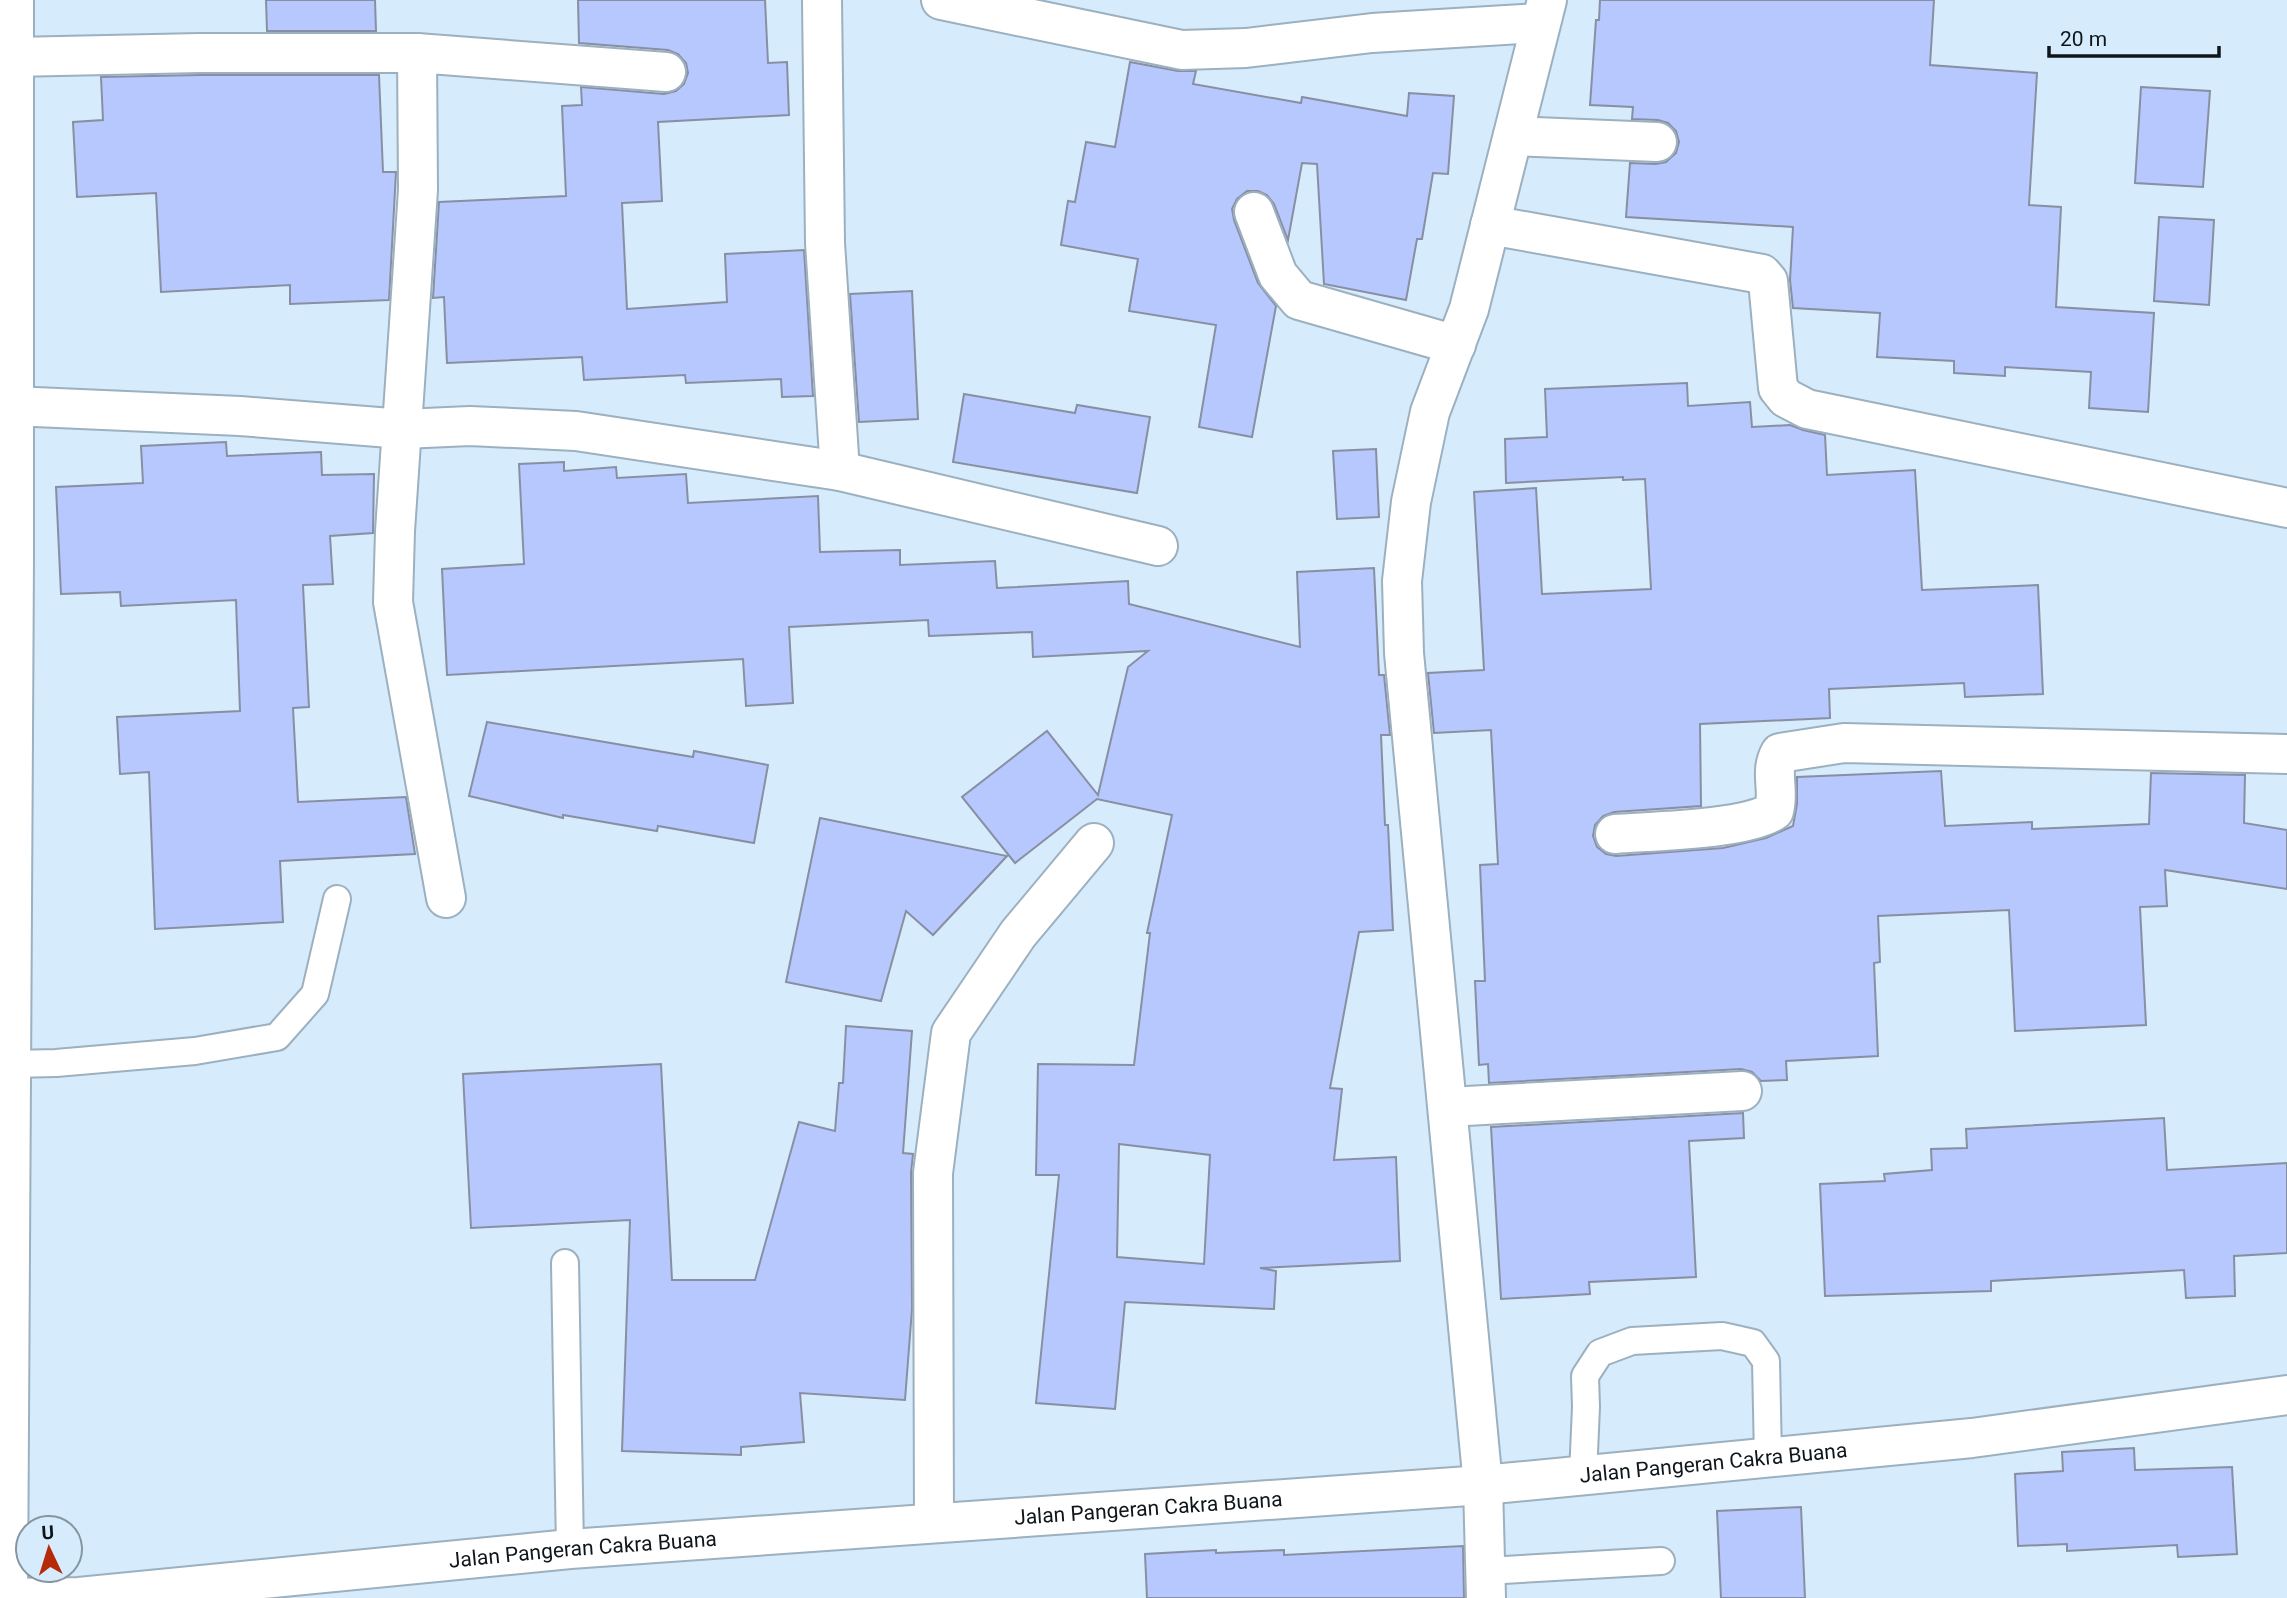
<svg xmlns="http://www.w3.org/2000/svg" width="2287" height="1598" font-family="Roboto,sans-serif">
<rect width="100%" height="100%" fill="#d6ebfb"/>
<!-- building -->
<g fill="#b7c8fe" stroke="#888fa3" stroke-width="2" fill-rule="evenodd">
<path d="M 266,0 L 375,0 L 376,31 L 267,31 Z"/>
<path d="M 578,0 L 765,0 L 768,63 L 787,62 L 789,115 L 658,122 L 662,201 L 622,203 L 627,309 L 727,302 L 725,254 L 804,250 L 813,396 L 782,397 L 781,379 L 686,383 L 685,375 L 584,380 L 582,357 L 447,363 L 444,297 L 433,298 L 439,202 L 566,196 L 562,106 L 582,105 L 581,87 L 664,94 L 676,91 L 684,84 L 688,73 L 686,63 L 678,54 L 668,50 L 579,43 Z"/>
<path d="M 1600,0 L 1934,0 L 1930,65 L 2037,73 L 2029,205 L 2061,207 L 2056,307 L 2154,313 L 2148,412 L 2089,408 L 2091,372 L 2005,367 L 2005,376 L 1954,373 L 1954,361 L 1877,357 L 1880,313 L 1793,308 L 1790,280 L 1793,227 L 1626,217 L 1630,163 L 1656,164 L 1666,162 L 1676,153 L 1679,142 L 1676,131 L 1668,123 L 1658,120 L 1632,119 L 1633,107 L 1590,105 L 1596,20 L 1599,20 Z"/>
<path d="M 1130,62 L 1178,71 L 1196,71 L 1193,84 L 1301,103 L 1302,97 L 1407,116 L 1409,93 L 1454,96 L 1448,174 L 1433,173 L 1422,239 L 1417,239 L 1406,300 L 1324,284 L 1317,164 L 1302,163 L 1288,240 L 1274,204 L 1267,195 L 1258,191 L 1247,191 L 1237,199 L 1232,209 L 1234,220 L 1258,283 L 1276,306 L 1252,437 L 1199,427 L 1216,325 L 1129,311 L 1138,259 L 1061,245 L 1068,201 L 1075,202 L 1086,142 L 1115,147 Z"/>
<path d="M 200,75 L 379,75 L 383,172 L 396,172 L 389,300 L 290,304 L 290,285 L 161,292 L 156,193 L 77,197 L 73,122 L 103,120 L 101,77 Z"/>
<path d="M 2141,87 L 2210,91 L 2203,187 L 2135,183 Z"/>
<path d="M 2159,217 L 2214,220 L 2209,305 L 2154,301 Z"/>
<path d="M 912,291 L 918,419 L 859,422 L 850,294 Z"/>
<path d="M 1687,383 L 1688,406 L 1750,402 L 1752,427 L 1790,425 L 1803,430 L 1825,435 L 1827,475 L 1915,470 L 1922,590 L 2038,585 L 2043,694 L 1965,697 L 1964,683 L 1829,689 L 1830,718 L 1700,724 L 1701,806 L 1614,812 L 1603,816 L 1595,825 L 1593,836 L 1597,847 L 1606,854 L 1616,856 L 1723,848 L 1766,838 L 1793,826 L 1797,804 L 1797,777 L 1941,771 L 1945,826 L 2032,822 L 2032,829 L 2149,824 L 2151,773 L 2245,775 L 2244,823 L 2287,830 L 2287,889 L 2165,870 L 2167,906 L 2140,907 L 2146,1025 L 2015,1031 L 2009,910 L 1878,916 L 1880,962 L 1874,963 L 1878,1056 L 1786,1061 L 1787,1080 L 1761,1081 L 1752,1072 L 1741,1069 L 1489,1083 L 1488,1064 L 1479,1065 L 1475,981 L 1485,981 L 1480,865 L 1498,864 L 1491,730 L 1434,733 L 1428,673 L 1484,670 L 1474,492 L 1536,488 L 1542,594 L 1651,589 L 1645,479 L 1623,480 L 1623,477 L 1506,483 L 1505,439 L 1547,437 L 1545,389 Z"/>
<path d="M 964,394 L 1075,413 L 1077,405 L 1150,417 L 1137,493 L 953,462 Z"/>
<path d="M 226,442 L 227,456 L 321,452 L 322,475 L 374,474 L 373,533 L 330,536 L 333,584 L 303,585 L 309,707 L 293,708 L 298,802 L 406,797 L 415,854 L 280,861 L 283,922 L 155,929 L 149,772 L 120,774 L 117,717 L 240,711 L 236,600 L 121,606 L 120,592 L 61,594 L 56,487 L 143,483 L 141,446 Z"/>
<path d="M 1376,449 L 1379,517 L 1337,519 L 1333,451 Z"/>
<path d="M 564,462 L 564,471 L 616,467 L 617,478 L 686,474 L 688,503 L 818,496 L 820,552 L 900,550 L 900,565 L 995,561 L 997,588 L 1128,581 L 1129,604 L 1300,647 L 1297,572 L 1374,568 L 1379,675 L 1384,675 L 1390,735 L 1381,735 L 1385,825 L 1388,825 L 1393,930 L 1359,932 L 1330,1088 L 1342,1089 L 1334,1160 L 1396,1157 L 1400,1261 L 1260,1268 L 1276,1271 L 1274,1309 L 1125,1302 L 1115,1409 L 1036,1403 L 1059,1175 L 1036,1175 L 1038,1064 L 1134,1065 L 1150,933 L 1147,933 L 1172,815 L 1097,799 L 1015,863 L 962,797 L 1047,731 L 1098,795 L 1128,667 L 1148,651 L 1033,657 L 1032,632 L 929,636 L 928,620 L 789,627 L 793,703 L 746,706 L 743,659 L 447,675 L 442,569 L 524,564 L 519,464 ZM 1119,1144 L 1210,1155 L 1204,1264 L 1117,1257 Z"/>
<path d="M 487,722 L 693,757 L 694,751 L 768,765 L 754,843 L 658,826 L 657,831 L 563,815 L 563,818 L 469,796 Z"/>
<path d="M 820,818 L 1007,856 L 933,935 L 906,911 L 881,1001 L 786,982 Z"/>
<path d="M 846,1026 L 912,1031 L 903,1153 L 913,1154 L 911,1173 L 912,1309 L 905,1400 L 800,1393 L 804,1442 L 741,1447 L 741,1455 L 622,1451 L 630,1220 L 471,1228 L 463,1074 L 661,1064 L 672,1280 L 755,1280 L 799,1122 L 835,1131 L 839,1083 L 843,1083 Z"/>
<path d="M 1743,1113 L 1744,1138 L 1689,1141 L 1696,1277 L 1589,1282 L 1590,1294 L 1501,1299 L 1491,1127 Z"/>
<path d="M 2164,1118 L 2167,1170 L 2287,1163 L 2287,1253 L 2234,1256 L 2235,1296 L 2186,1298 L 2184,1270 L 1991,1281 L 1991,1291 L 1825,1296 L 1820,1184 L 1885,1181 L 1884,1174 L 1932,1170 L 1931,1149 L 1967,1148 L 1966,1129 Z"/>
<path d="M 2134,1448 L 2135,1470 L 2232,1467 L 2237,1554 L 2178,1557 L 2177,1545 L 2067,1551 L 2067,1544 L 2018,1546 L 2015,1474 L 2063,1471 L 2062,1452 Z"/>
<path d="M 1801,1507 L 1805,1598 L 1721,1598 L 1717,1511 Z"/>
<path d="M 1463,1546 L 1464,1598 L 1147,1598 L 1145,1554 L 1216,1550 L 1216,1553 L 1284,1550 L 1284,1555 Z"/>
</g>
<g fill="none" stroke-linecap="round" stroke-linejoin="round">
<defs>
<g id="lane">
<path d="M 11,1064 L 56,1063 L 195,1051 L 277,1037 L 315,994 L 337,899"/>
<path d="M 565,1263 L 570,1549"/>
<path d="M 1583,1475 L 1586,1407 L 1585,1376 L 1600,1353 L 1632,1341 L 1722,1336 L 1753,1343 L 1766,1361 L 1768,1458"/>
<path d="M 1486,1571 L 1661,1561"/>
</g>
<g id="street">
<path d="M 822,0 L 825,243 L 840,471"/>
<path d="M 941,0 L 1182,50 L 1246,48 L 1372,33 L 1540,23"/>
<path d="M 13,57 L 200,53 L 417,53"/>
<path d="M 1513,136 L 1657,142"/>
<path d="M 1254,212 L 1278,275 L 1299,300 L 1456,345"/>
<path d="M 1490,225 L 1762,274 L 1768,281 L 1778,388 L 1786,398 L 1807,409 L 2287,508"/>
<path d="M 12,406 L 240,416 L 403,429 L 470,426 L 576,431 L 840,471 L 1158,546"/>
<path d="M 1615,834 C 1653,831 1744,830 1774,811 C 1780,789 1769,773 1780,753 L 1844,743 L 2287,754"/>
<path d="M 446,898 L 393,602 L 395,531 L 418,190 L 417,53 L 666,72"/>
<path d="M 1448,1107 L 1742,1091"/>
<path d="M 934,1523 L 933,1173 L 951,1033 L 1018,934 L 1094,843"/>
<path d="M 1486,1598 L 1483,1485 L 1404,653 L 1402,581 L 1411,502 L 1430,412 L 1469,309 L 1547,0"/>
</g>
<path id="secondary" d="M 8,1598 L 14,558 L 14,0"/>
<g id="primary">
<path id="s1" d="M 6,1598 L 79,1597 L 570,1549 L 1483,1485 L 1972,1438 L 2287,1395"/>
</g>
</defs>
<!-- lane casing -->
<use href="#lane" stroke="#9cb0bf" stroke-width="30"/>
<!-- street casing -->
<use href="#street" stroke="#9cb0bf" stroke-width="42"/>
<!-- secondary casing -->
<use href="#secondary" stroke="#9cb0bf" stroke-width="42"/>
<!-- primary casing -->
<use href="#primary" stroke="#9cb0bf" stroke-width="42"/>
<!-- lane -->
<use href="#lane" stroke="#fff" stroke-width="26"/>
<!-- street -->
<use href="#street" stroke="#fff" stroke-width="38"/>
<!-- secondary -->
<use href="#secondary" stroke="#fff" stroke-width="38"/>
<!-- primary -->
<use href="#primary" stroke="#fff" stroke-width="38"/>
</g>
<g text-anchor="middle" stroke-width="5" stroke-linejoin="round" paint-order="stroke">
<!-- street labels -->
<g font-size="21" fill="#0f161b" stroke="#d6ebfb">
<text dy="7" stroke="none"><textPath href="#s1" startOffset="1713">Jalan Pangeran Cakra Buana</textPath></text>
<text dy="7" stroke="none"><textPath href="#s1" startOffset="1146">Jalan Pangeran Cakra Buana</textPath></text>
<text dy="7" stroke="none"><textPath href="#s1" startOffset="579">Jalan Pangeran Cakra Buana</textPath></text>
</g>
</g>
<!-- north arrow -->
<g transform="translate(49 1549) rotate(356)"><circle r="33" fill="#d6ebfb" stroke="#8696a1" stroke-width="2"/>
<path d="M0-5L12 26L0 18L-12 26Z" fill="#b52a09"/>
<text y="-10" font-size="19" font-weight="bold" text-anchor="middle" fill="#0f161b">U</text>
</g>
<!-- scale -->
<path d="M2049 46v10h170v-10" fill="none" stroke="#0f161b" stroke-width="3.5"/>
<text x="2060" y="46" font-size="21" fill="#0f161b" stroke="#d6ebfb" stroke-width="5" paint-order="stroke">20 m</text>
</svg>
